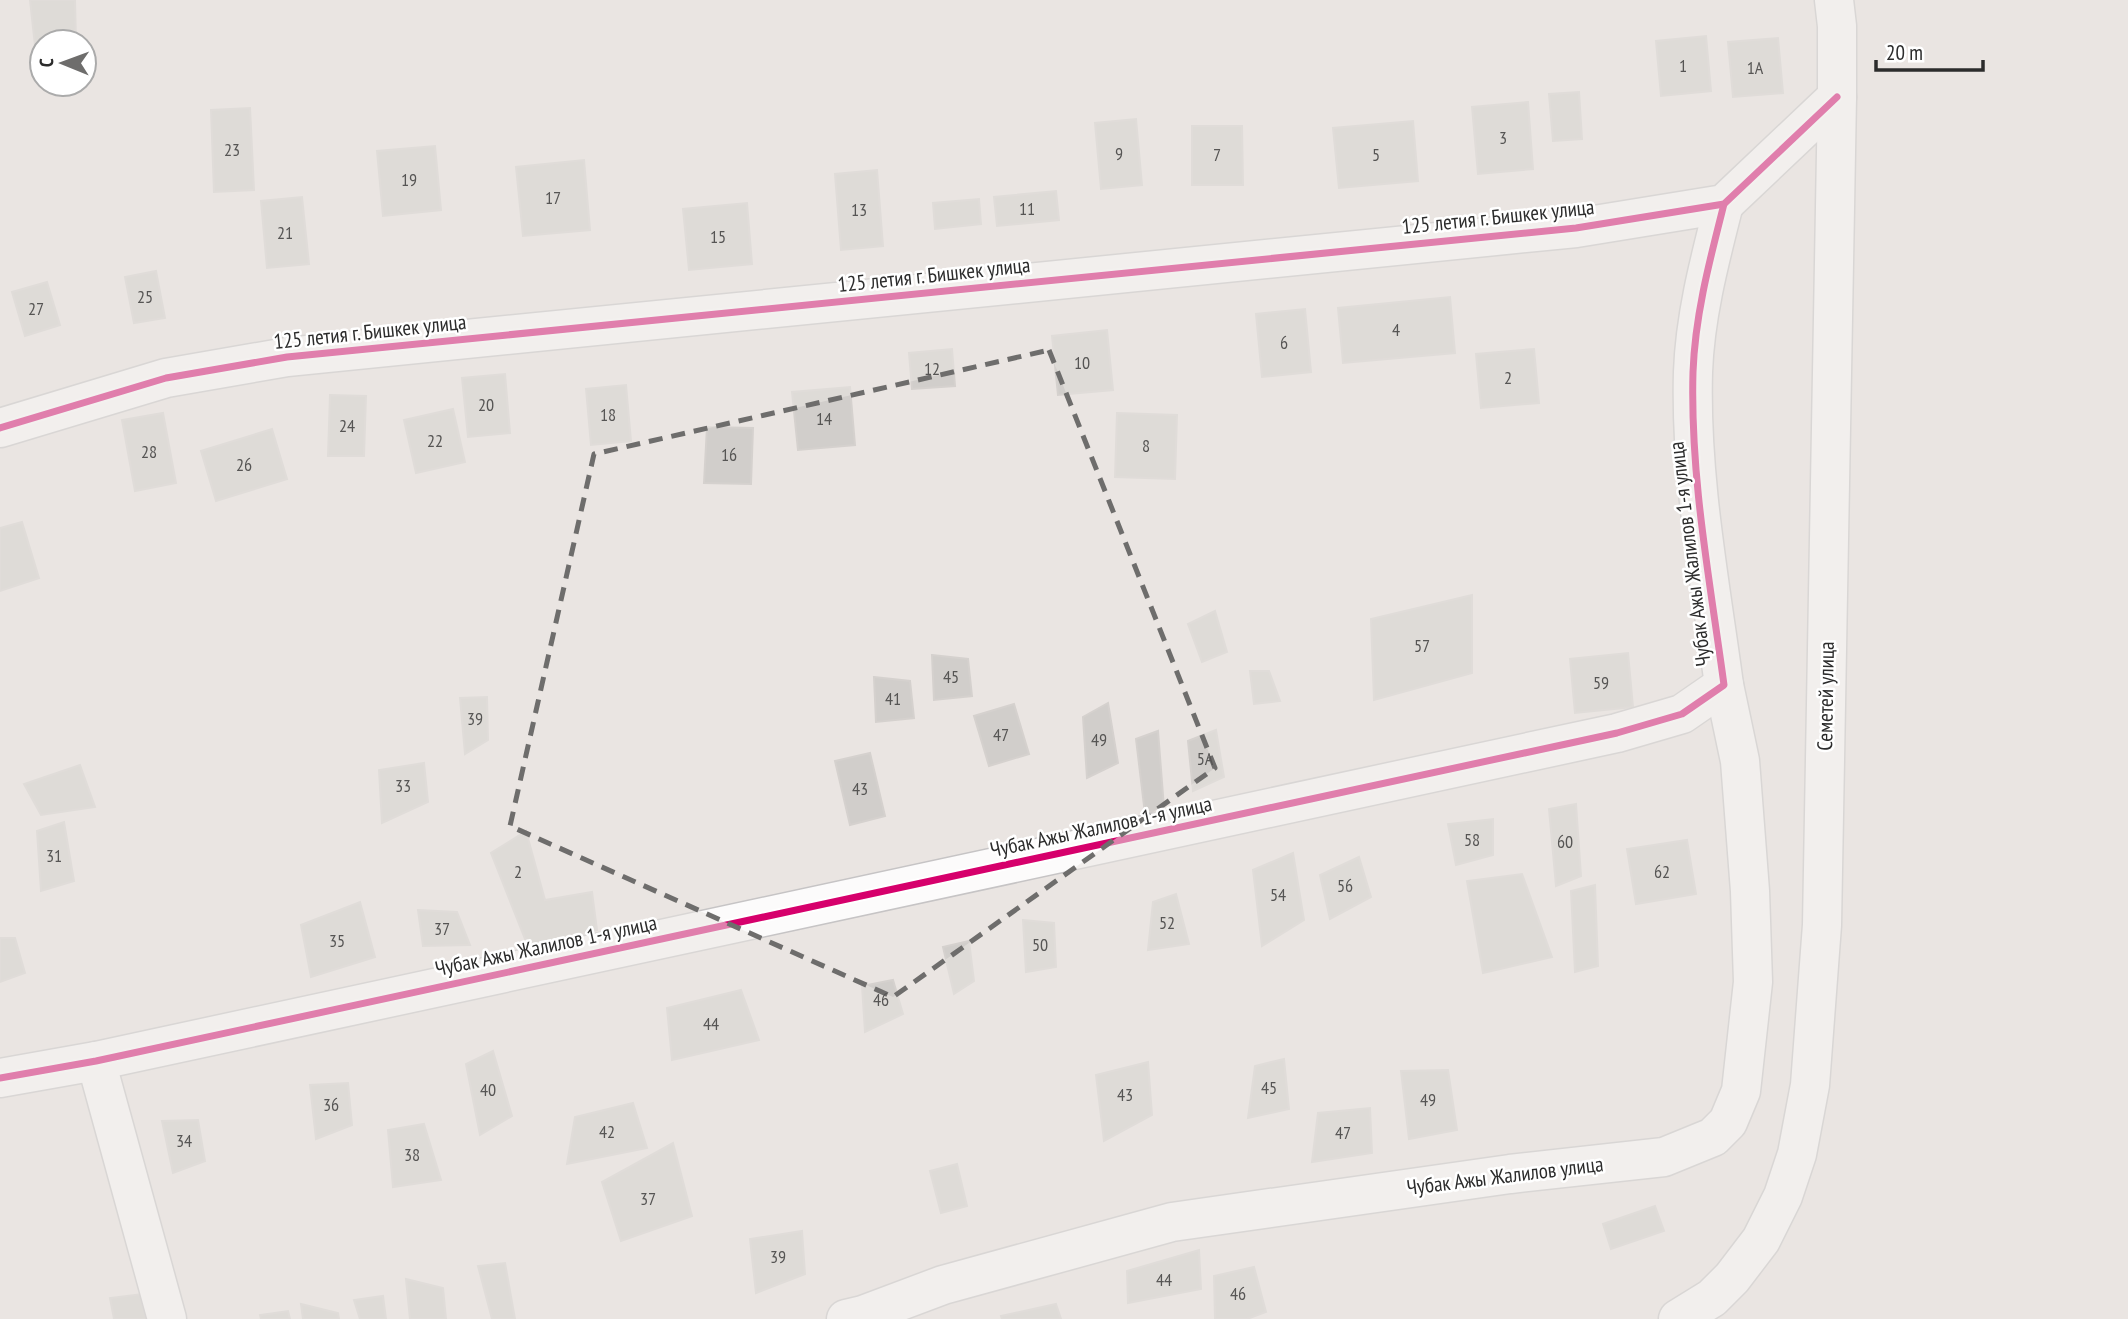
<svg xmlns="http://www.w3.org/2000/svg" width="2128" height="1319" font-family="'PT Sans Narrow',sans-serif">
<rect width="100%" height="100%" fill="#eae5e2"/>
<!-- building -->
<g fill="#d1cecb" stroke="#d5d1ce" stroke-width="2">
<path d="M 30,0 L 75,0 L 76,42 L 42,42 L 42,55 L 36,55 Z"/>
<path d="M 1706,36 L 1711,91 L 1661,96 L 1656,41 Z"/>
<path d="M 1778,38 L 1783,93 L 1733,97 L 1728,42 Z"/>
<path d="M 1579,92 L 1582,139 L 1553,141 L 1549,94 Z"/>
<path d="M 1528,102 L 1533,169 L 1478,174 L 1472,107 Z"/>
<path d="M 250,108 L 254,190 L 214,192 L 211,110 Z"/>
<path d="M 1136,119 L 1142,185 L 1101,189 L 1095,123 Z"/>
<path d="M 1413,121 L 1418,181 L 1339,188 L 1333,128 Z"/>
<path d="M 1192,126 L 1242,126 L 1243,185 L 1192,185 Z"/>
<path d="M 435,146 L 441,210 L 383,216 L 377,151 Z"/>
<path d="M 584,160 L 590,230 L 523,236 L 516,167 Z"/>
<path d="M 877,170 L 883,246 L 841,250 L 835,174 Z"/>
<path d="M 1056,191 L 1059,220 L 997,226 L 994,197 Z"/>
<path d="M 302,197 L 309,264 L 267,268 L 261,201 Z"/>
<path d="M 979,199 L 981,224 L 935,229 L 933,203 Z"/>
<path d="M 747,203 L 752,264 L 689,270 L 683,209 Z"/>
<path d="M 156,271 L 165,318 L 134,323 L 125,277 Z"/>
<path d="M 47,282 L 60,325 L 25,336 L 12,292 Z"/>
<path d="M 1450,297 L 1455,353 L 1343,363 L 1338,308 Z"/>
<path d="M 1305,309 L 1311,372 L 1262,377 L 1256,314 Z"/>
<path d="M 1107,330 L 1113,390 L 1058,395 L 1052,336 Z"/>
<path d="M 952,349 L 955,386 L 912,389 L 909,353 Z"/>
<path d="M 1534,349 L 1539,403 L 1481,408 L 1476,354 Z"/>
<path d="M 505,374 L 510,433 L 468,437 L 462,378 Z"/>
<path d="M 626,385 L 631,441 L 591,445 L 586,389 Z"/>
<path d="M 850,387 L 855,445 L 798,450 L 792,392 Z"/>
<path d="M 330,395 L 366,396 L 364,456 L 328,456 Z"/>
<path d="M 453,409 L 465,462 L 416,473 L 404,420 Z"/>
<path d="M 163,413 L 176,483 L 135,491 L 122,420 Z"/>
<path d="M 1117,413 L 1177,415 L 1175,479 L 1115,477 Z"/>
<path d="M 707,427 L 753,428 L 751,484 L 704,483 Z"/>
<path d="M 272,429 L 287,479 L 216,501 L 201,451 Z"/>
<path d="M 22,522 L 39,578 L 0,591 L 0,528 Z"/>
<path d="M 1472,595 L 1472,673 L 1374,700 L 1371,619 Z"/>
<path d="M 1215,611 L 1227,652 L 1202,662 L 1188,624 Z"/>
<path d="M 1628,653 L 1633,707 L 1575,713 L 1570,659 Z"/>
<path d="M 932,655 L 968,659 L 972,696 L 934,700 Z"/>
<path d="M 1250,671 L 1269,671 L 1280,701 L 1254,704 Z"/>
<path d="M 874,677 L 910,681 L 914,718 L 876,722 Z"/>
<path d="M 487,697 L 488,740 L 465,754 L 460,698 Z"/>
<path d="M 1108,703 L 1118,763 L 1087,778 L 1083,717 Z"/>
<path d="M 1014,704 L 1029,754 L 989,766 L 974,716 Z"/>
<path d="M 1216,730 L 1224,777 L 1193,791 L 1188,741 Z"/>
<path d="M 1158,731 L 1164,808 L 1145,814 L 1136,739 Z"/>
<path d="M 870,753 L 885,816 L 850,825 L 835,761 Z"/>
<path d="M 424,763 L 428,802 L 382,823 L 379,770 Z"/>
<path d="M 80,765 L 95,807 L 41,815 L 24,784 Z"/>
<path d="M 1576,804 L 1581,876 L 1556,886 L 1549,809 Z"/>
<path d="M 1493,819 L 1493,855 L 1456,865 L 1448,824 Z"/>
<path d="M 64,822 L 74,881 L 41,891 L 37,831 Z"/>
<path d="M 526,831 L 545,900 L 592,892 L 597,930 L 529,949 L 491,853 Z"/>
<path d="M 1687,840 L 1696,894 L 1636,904 L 1627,849 Z"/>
<path d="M 1293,853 L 1304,920 L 1262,946 L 1253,870 Z"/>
<path d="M 1359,857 L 1371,897 L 1330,919 L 1320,875 Z"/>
<path d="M 1522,874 L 1552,957 L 1483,973 L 1467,881 Z"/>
<path d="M 1595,885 L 1598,966 L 1575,972 L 1571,891 Z"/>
<path d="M 1176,894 L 1189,944 L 1148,950 L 1153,902 Z"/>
<path d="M 360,902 L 375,957 L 311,977 L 301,925 Z"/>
<path d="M 418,910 L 457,912 L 470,945 L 423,946 Z"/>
<path d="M 1023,920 L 1054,923 L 1056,967 L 1026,972 Z"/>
<path d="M 0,938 L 15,938 L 25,973 L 0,982 Z"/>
<path d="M 969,941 L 974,981 L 954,994 L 943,947 Z"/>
<path d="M 893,980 L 903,1014 L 865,1032 L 862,986 Z"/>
<path d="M 741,990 L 759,1040 L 672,1060 L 667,1008 Z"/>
<path d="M 493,1051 L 512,1116 L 480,1135 L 466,1064 Z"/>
<path d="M 1284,1059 L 1289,1109 L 1248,1118 L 1255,1066 Z"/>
<path d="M 1148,1062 L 1152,1115 L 1104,1141 L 1096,1075 Z"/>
<path d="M 1448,1070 L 1457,1130 L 1409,1139 L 1401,1071 Z"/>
<path d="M 348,1083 L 352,1125 L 316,1139 L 310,1085 Z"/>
<path d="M 633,1103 L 647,1148 L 567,1164 L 575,1117 Z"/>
<path d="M 1370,1108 L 1372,1153 L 1312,1162 L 1318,1113 Z"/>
<path d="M 198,1120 L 205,1161 L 173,1173 L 162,1121 Z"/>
<path d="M 424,1124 L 441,1180 L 393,1187 L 388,1130 Z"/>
<path d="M 673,1143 L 692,1216 L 621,1241 L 602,1182 Z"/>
<path d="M 957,1164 L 967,1206 L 941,1213 L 930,1171 Z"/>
<path d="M 1655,1206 L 1664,1231 L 1611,1249 L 1603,1224 Z"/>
<path d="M 802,1231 L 805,1274 L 756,1293 L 750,1239 Z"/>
<path d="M 1199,1250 L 1201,1289 L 1128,1303 L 1127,1271 Z"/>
<path d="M 505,1263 L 515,1319 L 492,1319 L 478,1266 Z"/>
<path d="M 1254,1267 L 1266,1312 L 1247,1319 L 1215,1319 L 1214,1276 Z"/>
<path d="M 406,1279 L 443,1288 L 446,1319 L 410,1319 Z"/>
<path d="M 150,1293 L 153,1319 L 114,1319 L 110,1298 Z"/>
<path d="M 383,1296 L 386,1319 L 360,1319 L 354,1300 Z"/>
<path d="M 301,1304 L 338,1313 L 339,1319 L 303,1319 Z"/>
<path d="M 1056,1304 L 1061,1319 L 1002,1319 L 1001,1316 Z"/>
<path d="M 288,1311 L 290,1319 L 261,1319 L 260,1315 Z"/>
</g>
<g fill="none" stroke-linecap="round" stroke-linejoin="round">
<defs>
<g id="minor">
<path d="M 0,428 L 166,378 L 287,357 L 1576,228 L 1724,204 L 1837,97"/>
<path d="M 96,1061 L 167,1319"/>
<path d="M 0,1078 L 96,1061 L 1617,733 L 1682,714 L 1724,685 C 1710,581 1690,477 1693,372 C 1695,315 1710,259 1724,204"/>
<path d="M 846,1319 L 863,1315 L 943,1285 L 1172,1222 L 1510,1174 L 1664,1157 L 1713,1137 L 1728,1122 L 1741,1091 L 1753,982 L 1750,891 L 1740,761 L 1724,685"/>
</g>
<path id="tertiary" d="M 1678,1319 L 1712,1298 L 1732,1278 L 1761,1240 L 1783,1196 L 1797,1154 L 1810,1085 L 1822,925 L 1837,97 L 1837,26 L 1834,0"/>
</defs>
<!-- minor casing -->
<use href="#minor" stroke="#c6c4c5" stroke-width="41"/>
<!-- tertiary casing -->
<use href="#tertiary" stroke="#c6c4c5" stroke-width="41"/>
<!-- minor -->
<use href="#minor" stroke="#fcfbfb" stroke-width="38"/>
<!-- tertiary -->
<use href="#tertiary" stroke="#fcfbfb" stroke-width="38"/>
<defs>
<g id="cycleway">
<path d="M 0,428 L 166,378 L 287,357 L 1576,228 L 1724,204 L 1837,97"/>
<path d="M 0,1078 L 96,1061 L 1617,733 L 1682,714 L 1724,685 C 1710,581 1690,477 1693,372 C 1695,315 1710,259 1724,204"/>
</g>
</defs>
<!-- cycleway casing -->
<use href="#cycleway" stroke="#fff" stroke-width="11"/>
<!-- cycleway -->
<use href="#cycleway" stroke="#d6006c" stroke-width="7"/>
</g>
<!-- marked area -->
<path d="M0 0H2128V1319H0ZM 1049,350 L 1215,768 L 893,997 L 510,826 L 594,454 Z" fill="#eae5e2" fill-opacity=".55" fill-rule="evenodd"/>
<path fill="none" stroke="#6e6d6c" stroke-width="5" stroke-dasharray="14 9" stroke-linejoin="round" d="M 1049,350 L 1215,768 L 893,997 L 510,826 L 594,454 Z"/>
<g text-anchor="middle" stroke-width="5" stroke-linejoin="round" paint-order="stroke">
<!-- number labels -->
<g font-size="18" fill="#565554">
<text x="1683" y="72">1</text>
<text x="1755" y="74">1А</text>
<text x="1503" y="144">3</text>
<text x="232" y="156">23</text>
<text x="1119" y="160">9</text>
<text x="1217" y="161">7</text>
<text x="1376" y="161">5</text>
<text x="409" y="186">19</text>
<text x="553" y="204">17</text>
<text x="1027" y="215">11</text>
<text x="859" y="216">13</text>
<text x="285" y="239">21</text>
<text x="718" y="243">15</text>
<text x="145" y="303">25</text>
<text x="36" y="315">27</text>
<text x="1396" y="336">4</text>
<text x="1284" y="349">6</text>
<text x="1082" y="369">10</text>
<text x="932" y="375">12</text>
<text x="1508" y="384">2</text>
<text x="486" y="411">20</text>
<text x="608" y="421">18</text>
<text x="824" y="425">14</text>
<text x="347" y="432">24</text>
<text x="435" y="447">22</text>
<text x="1146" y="452">8</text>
<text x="149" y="458">28</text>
<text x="729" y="461">16</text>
<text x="244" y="471">26</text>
<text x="1422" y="652">57</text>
<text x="951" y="683">45</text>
<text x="1601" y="689">59</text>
<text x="893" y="705">41</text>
<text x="475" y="725">39</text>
<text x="1001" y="741">47</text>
<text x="1099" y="746">49</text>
<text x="1205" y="765">5А</text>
<text x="403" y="792">33</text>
<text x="860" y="795">43</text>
<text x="1472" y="846">58</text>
<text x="1565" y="848">60</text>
<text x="54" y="862">31</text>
<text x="518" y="878">2</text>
<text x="1662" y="878">62</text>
<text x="1345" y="892">56</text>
<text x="1278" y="901">54</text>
<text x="1167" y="929">52</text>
<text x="442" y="935">37</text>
<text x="337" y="947">35</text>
<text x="1040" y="951">50</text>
<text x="881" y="1006">46</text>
<text x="711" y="1030">44</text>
<text x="1269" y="1094">45</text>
<text x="488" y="1096">40</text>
<text x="1125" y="1101">43</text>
<text x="1428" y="1106">49</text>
<text x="331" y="1111">36</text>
<text x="607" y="1138">42</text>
<text x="1343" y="1139">47</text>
<text x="184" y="1147">34</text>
<text x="412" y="1161">38</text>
<text x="648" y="1205">37</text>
<text x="778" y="1263">39</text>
<text x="1164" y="1286">44</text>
<text x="1238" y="1300">46</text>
</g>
<!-- street labels -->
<g font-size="21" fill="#2c2c2c" stroke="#fff">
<text transform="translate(1498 217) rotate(-6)" y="7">125 летия г. Бишкек улица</text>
<text transform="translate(934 275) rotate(-6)" y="7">125 летия г. Бишкек улица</text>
<text transform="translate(370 332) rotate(-6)" y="7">125 летия г. Бишкек улица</text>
<text transform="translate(1690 554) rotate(-97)" y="7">Чубак Ажы Жалилов 1-я улица</text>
<text transform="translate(1826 696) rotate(-89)" y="7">Семетей улица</text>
<text transform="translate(1101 827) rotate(-12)" y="7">Чубак Ажы Жалилов 1-я улица</text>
<text transform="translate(546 946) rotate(-12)" y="7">Чубак Ажы Жалилов 1-я улица</text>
<text transform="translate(1505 1176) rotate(-7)" y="7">Чубак Ажы Жалилов улица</text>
</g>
</g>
<!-- north arrow -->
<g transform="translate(63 63) rotate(271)"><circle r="33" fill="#ffffff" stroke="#ababab" stroke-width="2"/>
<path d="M0-5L12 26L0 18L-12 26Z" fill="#6e6d6c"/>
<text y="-10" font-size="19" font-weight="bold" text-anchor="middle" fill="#2c2c2c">С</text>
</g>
<!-- scale -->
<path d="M1876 60v10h107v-10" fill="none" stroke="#2c2c2c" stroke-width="3.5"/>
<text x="1886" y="60" font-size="21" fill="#2c2c2c" stroke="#ffffff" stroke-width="5" paint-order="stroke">20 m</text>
</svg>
